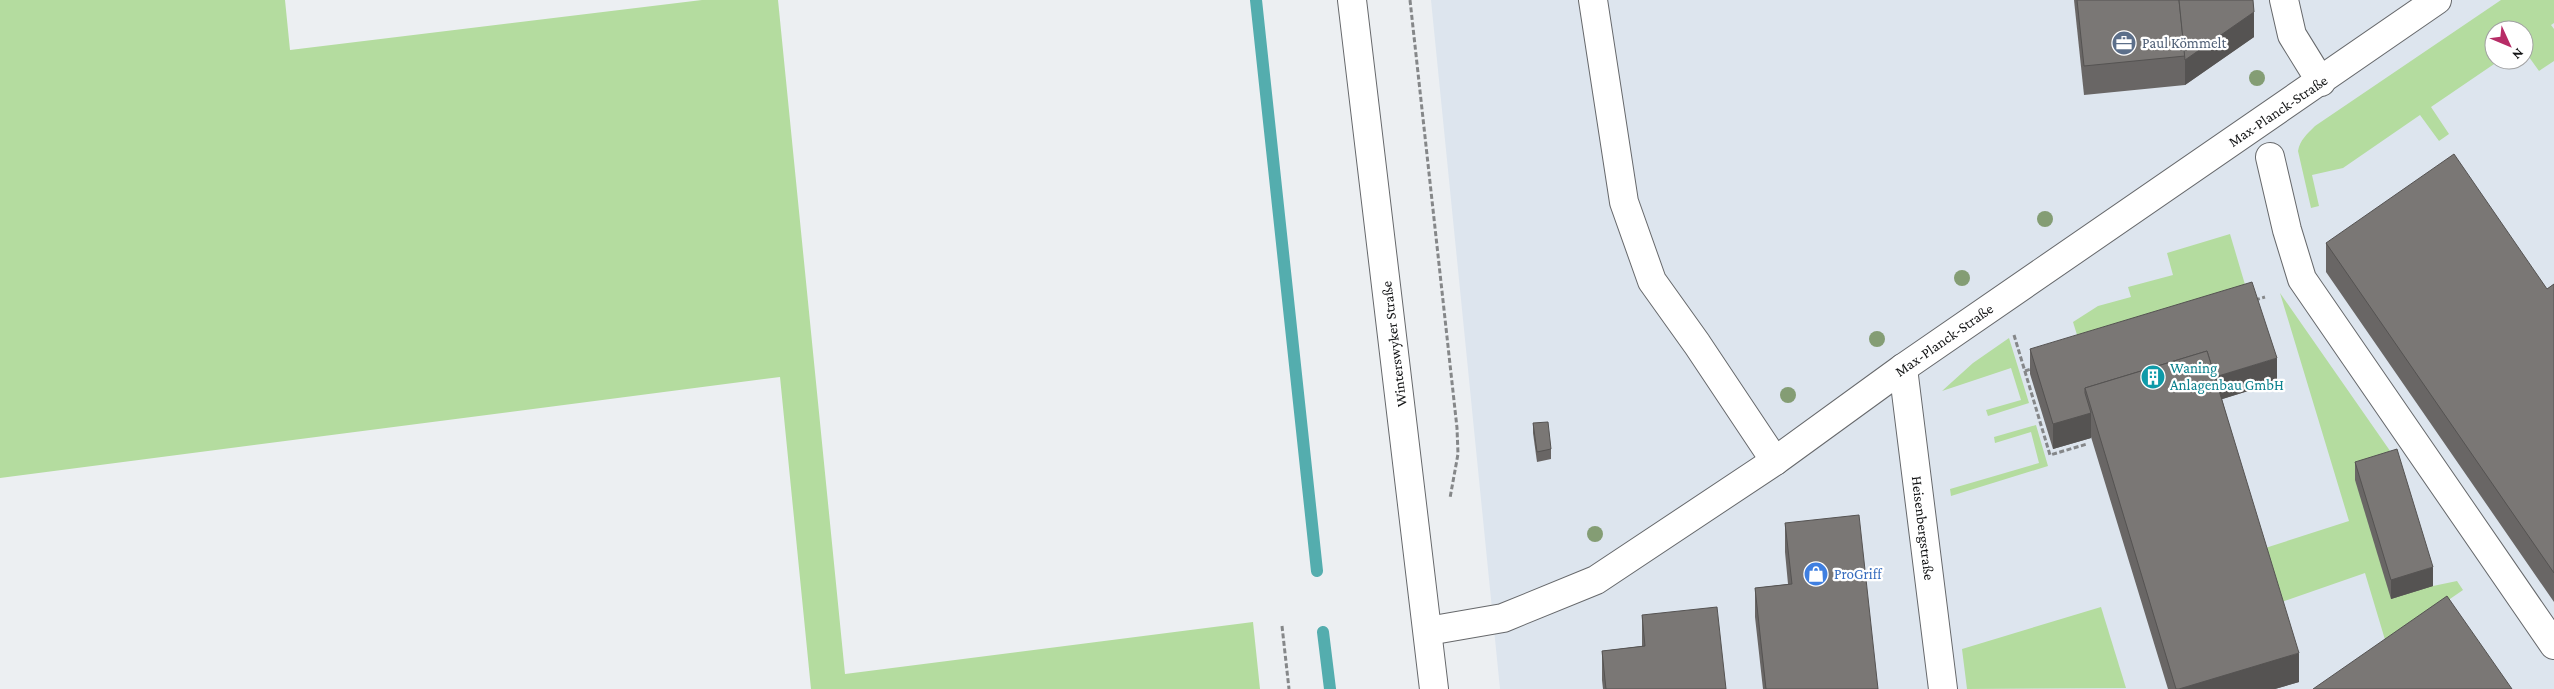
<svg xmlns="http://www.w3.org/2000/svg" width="2554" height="689" font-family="'Crimson Pro',serif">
<rect width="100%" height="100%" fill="#eceff2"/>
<!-- built -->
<path fill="#dde5ee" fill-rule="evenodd" d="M 1431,0 L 2554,0 L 2554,689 L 1500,689 ZM 2494,30 L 2524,30 L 2524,60 L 2494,60 Z"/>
<!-- green -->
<g fill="#b4dc9f">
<path d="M 0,0 L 285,0 L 290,50 L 702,0 L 778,0 L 845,674 L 1253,622 L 1260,689 L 811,689 L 780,377 L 0,478 Z"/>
<path d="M 2501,0 L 2554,0 L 2554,23 L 2551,25 L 2554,29 L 2554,61 L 2539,71 L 2524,50 L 2524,30 L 2494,30 L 2494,60 L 2500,60 L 2431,107 L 2449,134 L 2439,141 L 2420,115 L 2343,168 L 2312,175 L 2319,206 L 2311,208 L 2298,151 C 2300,140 2307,134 2315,126 Z"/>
<path d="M 2230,234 L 2249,298 L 2078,338 L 2073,322 L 2098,306 L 2131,297 L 2128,287 L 2173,275 L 2167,253 Z"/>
<path d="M 2280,293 L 2395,458 L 2433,586 L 2457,581 L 2463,590 L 2386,643 L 2365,573 L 2276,604 L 2259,550 L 2349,521 Z"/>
<path d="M 2009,338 L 2029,403 L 1988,416 L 1986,410 L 2021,400 L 2011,368 L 1942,391 L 1973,363 Z"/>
<path d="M 2036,425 L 2048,466 L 1951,496 L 1950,489 L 2039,463 L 2031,432 L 1995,443 L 1994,437 Z"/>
<path d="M 2101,607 L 2126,688 L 1967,689 L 1962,649 Z"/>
</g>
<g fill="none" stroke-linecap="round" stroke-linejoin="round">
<!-- stream -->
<g stroke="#54adae" stroke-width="12">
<path d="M 1256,0 L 1317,571"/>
<path d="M 1323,632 L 1330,689"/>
</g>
<defs>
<g id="minor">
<path d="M 1352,0 L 1434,689"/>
<path d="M 1593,0 L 1624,202 L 1652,281 L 1697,344 L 1775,461"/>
<path d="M 2284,0 L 2292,35 L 2321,82"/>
<path d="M 2270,157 L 2287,230 L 2302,279 L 2554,645"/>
<path d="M 1903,368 L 1943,689"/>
<path d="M 1428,631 L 1503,618 L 1596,580 L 1775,461 L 1903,368 L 2437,0"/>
</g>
</defs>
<!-- minor casing -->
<use href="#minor" stroke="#66686b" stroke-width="30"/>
<!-- path -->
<g stroke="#858789" stroke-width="3" stroke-dasharray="5 2.5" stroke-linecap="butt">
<path d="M 1410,0 L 1457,428 L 1458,454 L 1450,498"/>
<path d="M 2255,300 L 2265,297"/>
<path d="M 2014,335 L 2050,455 L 2087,444"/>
<path d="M 2025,371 L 2034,368"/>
<path d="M 1282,626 L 1289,689"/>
</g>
<!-- minor -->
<use href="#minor" stroke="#fff" stroke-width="28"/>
</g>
<!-- trees -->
<g fill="#849d74">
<circle cx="2257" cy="78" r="8"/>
<circle cx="2045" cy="219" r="8"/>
<circle cx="1962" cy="278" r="8"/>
<circle cx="1877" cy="339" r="8"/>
<circle cx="1788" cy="395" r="8"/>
<circle cx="1595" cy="534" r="8"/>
</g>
<!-- wall -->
<g fill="#696665">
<path d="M 2074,0 L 2253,0 L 2254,37 L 2185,85 L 2084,95 Z"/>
<path d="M 2326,243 L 2547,289 L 2554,284 L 2554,602 L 2326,272 Z"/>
<path d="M 2030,349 L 2277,382 L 2222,399 L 2299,682 L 2275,689 L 2168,689 L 2091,437 L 2091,438 L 2053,449 L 2030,374 Z"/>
<path d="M 1533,423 L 1551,449 L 1551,459 L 1537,462 L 1533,433 Z"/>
<path d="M 2355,462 L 2433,586 L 2391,599 L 2355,480 Z"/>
<path d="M 1785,523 L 1878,689 L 1763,689 L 1755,617 L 1755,588 L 1788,584 L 1785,552 Z"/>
<path d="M 1642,615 L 1726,689 L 1603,689 L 1602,680 L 1602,651 L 1642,646 Z"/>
</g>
<!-- shaded-wall -->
<g fill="#555352">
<path d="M 2254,12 L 2254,37 L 2185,85 L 2185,60 Z"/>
<path d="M 2277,358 L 2277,382 L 2213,402 L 2213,377 Z"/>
<path d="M 2091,413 L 2091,438 L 2053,449 L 2053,424 Z"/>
<path d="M 2433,567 L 2433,586 L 2391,599 L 2391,580 Z"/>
<path d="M 2299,653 L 2299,682 L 2275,689 L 2179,689 Z"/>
</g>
<!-- building -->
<g fill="#7a7775" stroke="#555352">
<path d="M 2077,0 L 2179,0 L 2185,56 L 2084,66 Z"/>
<path d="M 2179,0 L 2253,0 L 2254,12 L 2185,60 Z"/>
<path d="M 2454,154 L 2547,289 L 2554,284 L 2554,573 L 2326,243 Z"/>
<path d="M 2252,282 L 2277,358 L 2215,377 L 2207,351 L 2085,388 L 2085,393 L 2091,413 L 2053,424 L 2030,349 Z"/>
<path d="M 2207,351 L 2299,653 L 2179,689 L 2176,689 L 2085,388 Z"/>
<path d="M 1548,422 L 1551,449 L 1537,452 L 1533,423 Z"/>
<path d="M 2397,449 L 2433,567 L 2391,580 L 2355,462 Z"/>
<path d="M 1859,515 L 1878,689 L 1766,689 L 1755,588 L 1792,584 L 1785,523 Z"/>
<path d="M 2447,596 L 2512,689 L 2313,689 Z"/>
<path d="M 1717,607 L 1726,689 L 1606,689 L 1602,651 L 1645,646 L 1642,615 Z"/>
</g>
<!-- icons -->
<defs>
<symbol id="office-disc" viewBox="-11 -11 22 22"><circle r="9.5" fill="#5c6f8a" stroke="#fff"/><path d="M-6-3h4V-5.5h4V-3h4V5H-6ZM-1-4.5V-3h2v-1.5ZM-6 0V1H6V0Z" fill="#fff"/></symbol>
<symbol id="building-disc" viewBox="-11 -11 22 22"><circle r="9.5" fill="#0f9aa8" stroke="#fff"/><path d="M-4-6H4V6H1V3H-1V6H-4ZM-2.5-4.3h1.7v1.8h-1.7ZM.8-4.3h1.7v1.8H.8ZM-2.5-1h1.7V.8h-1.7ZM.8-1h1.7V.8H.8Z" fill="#fff"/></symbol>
<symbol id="shop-disc" viewBox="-11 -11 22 22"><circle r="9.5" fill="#3f7fe0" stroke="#fff"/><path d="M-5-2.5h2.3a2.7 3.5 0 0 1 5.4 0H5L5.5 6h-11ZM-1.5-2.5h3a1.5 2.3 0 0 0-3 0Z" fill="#fff"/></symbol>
</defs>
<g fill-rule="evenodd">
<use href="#office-disc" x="2110" y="29" width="28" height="28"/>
<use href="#building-disc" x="2139" y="363" width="28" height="28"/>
<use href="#shop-disc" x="1802" y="560" width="28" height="28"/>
</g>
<g text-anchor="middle" stroke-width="4.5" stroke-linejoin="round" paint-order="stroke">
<!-- service labels -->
<g font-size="15" fill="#4e5e75" stroke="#fff" text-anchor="start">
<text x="2142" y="48">Paul Kömmelt</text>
</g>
<!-- street labels -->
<g font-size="15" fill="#141516" stroke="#fff">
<text transform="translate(2278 111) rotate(-34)" y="5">Max-Planck-Straße</text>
<text transform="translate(1944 340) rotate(-35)" y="5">Max-Planck-Straße</text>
<text transform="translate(1394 344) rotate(-97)" y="5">Winterswyker Straße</text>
<text transform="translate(1923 528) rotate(83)" y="5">Heisenbergstraße</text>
</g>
<!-- culture labels -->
<g font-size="15" fill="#0d838f" stroke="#fff" text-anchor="start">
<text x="2170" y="373">Waning<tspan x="2170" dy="17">Anlagenbau GmbH</tspan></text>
</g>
<!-- shop labels -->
<g font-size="15" fill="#366cbe" stroke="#fff" text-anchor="start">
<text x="1834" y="579">ProGriff</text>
</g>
</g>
<!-- north arrow -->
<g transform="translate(2509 45) rotate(134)"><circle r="24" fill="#ffffff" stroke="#a1a1a2"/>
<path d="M0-4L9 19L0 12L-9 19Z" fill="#b72c66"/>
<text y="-8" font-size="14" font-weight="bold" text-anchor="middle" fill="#141516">N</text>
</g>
</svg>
